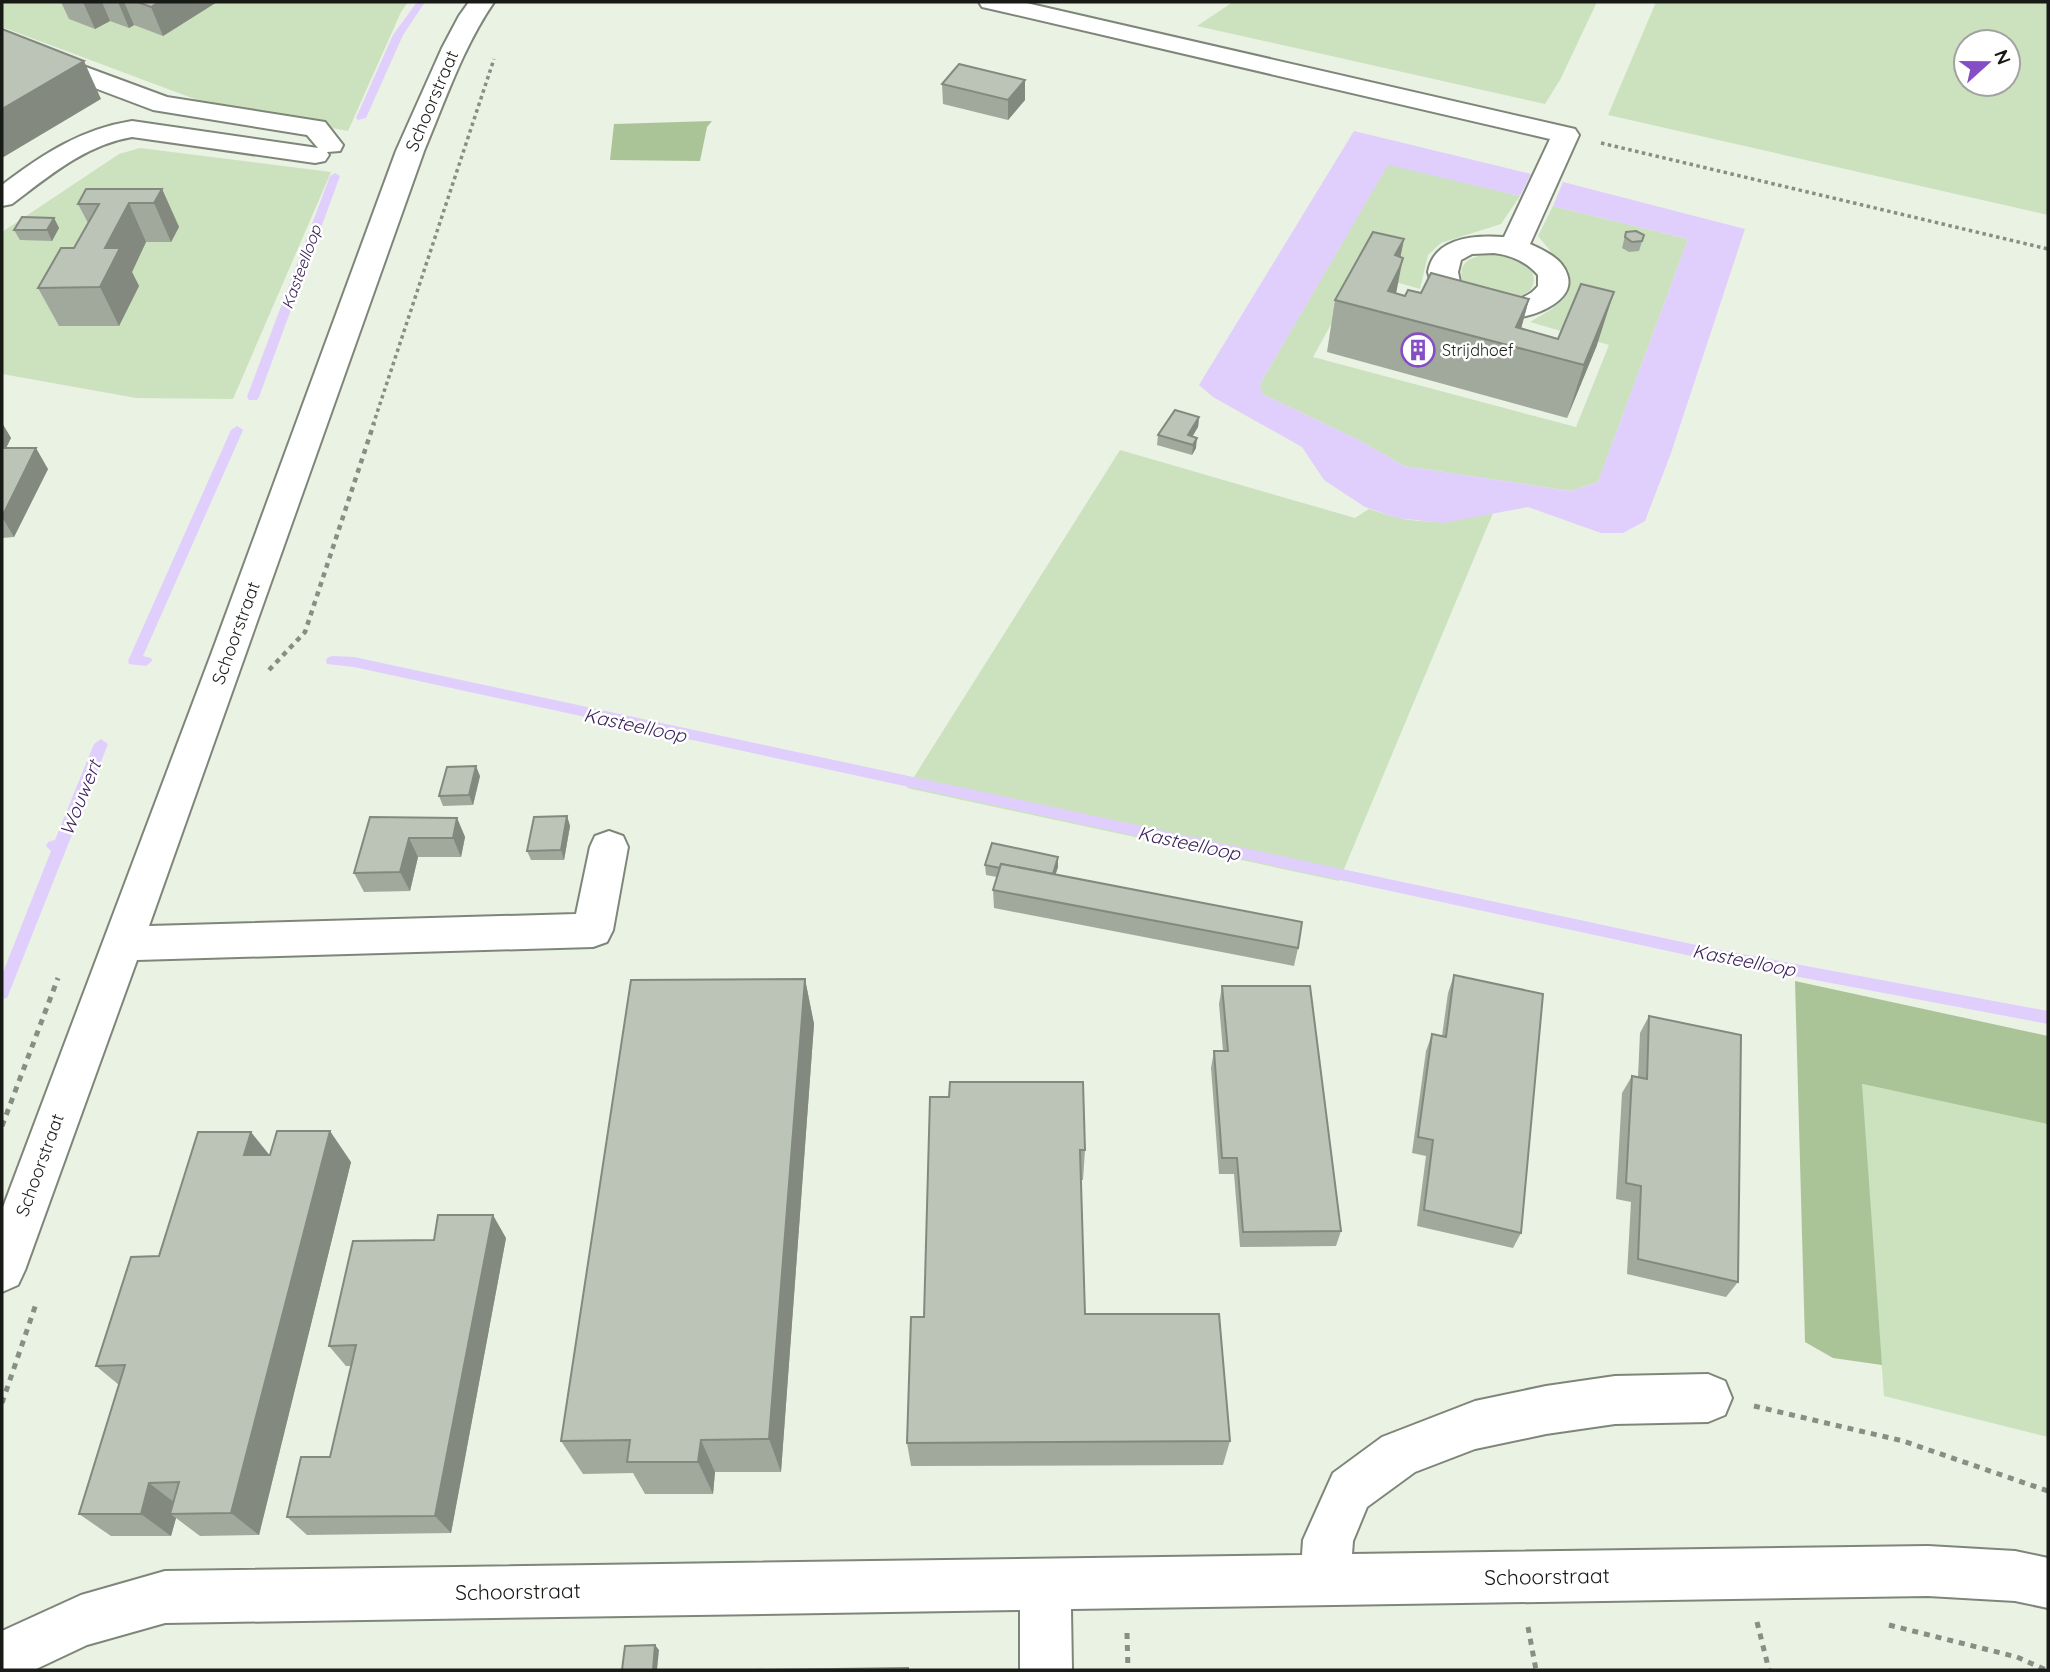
<svg xmlns="http://www.w3.org/2000/svg" width="2050" height="1672" font-family="Quicksand,sans-serif">
<rect width="100%" height="100%" fill="#eaf2e4"/>
<!-- green -->
<g fill="#cce2be" fill-rule="evenodd">
<path d="M 2,2 L 408,2 L 401,12 L 348,131 L 216,107 L 2,27 Z"/>
<path d="M 1233,2 L 1597,2 L 1560,80 L 1545,104 L 1197,26 Z"/>
<path d="M 1656,2 L 2048,2 L 2048,215 L 1608,115 ZM 1966,42 L 2008,42 L 2008,84 L 1966,84 Z"/>
<path d="M 140,148 L 331,172 L 233,399 L 136,398 L 2,374 L 2,232 L 119,154 Z"/>
<path d="M 1388,164 L 1520,196 L 1501,224 L 1441,243 L 1428,255 L 1420,289 L 1360,272 L 1313,357 L 1576,427 L 1609,345 L 1530,322 L 1552,309 L 1568,291 L 1567,271 L 1538,236 L 1553,206 L 1688,239 L 1598,482 L 1570,491 L 1404,466 L 1359,440 L 1262,394 L 1260,384 Z"/>
<path d="M 1495,254 C 1504,255 1514,257 1522,262 C 1539,272 1538,293 1517,297 C 1506,299 1476,286 1463,283 C 1455,259 1476,255 1495,254 Z"/>
<path d="M 1120,450 L 1355,518 L 1369,509 C 1420,527 1442,523 1493,513 L 1339,881 L 907,788 Z"/>
<path d="M 1861,1084 L 2048,1123 L 2048,1437 L 1884,1396 Z"/>
</g>
<!-- forest -->
<g fill="#aac498">
<path d="M 712,121 L 707,127 L 700,161 L 610,160 L 614,124 Z"/>
<path d="M 1795,981 L 2048,1036 L 2048,1124 L 1862,1084 L 1882,1365 L 1833,1358 L 1805,1342 Z"/>
</g>
<!-- water -->
<path fill="#e0cefd" d="M 1354,131 L 1531,174 L 1520,196 L 1388,165 L 1260,384 L 1262,394 L 1359,440 L 1404,466 L 1570,491 L 1598,482 L 1688,239 L 1553,206 L 1563,182 L 1745,229 L 1671,453 L 1645,521 L 1623,533 L 1601,533 L 1528,507 L 1443,523 L 1397,518 L 1365,507 L 1324,480 L 1302,447 L 1213,397 L 1199,385 Z"/>
<g fill="none" stroke-linecap="round" stroke-linejoin="round">
<!-- stream -->
<g fill="#e0cefd" fill-rule="evenodd">
<path d="M 417,2 L 425,2 L 403,35 L 366,118 L 358,120 L 356,118 L 393,35 Z"/>
<path d="M 335,173 L 340,176 L 259,397 L 257,400 L 249,400 L 247,397 L 330,176 Z"/>
<path d="M 237,426 L 243,430 L 143,656 L 151,658 L 152,661 L 146,666 L 129,664 L 128,661 L 231,430 Z"/>
<path d="M 332,656 L 354,657 L 1710,948 L 2048,1011 L 2048,1024 L 1710,960 L 354,667 L 327,664 L 326,661 L 327,658 Z"/>
<path d="M 101,739 L 108,744 L 9,993 L 7,998 L 2,999 L 2,975 L 51,851 L 46,846 L 48,842 L 55,840 L 94,744 Z"/>
</g>
<defs>
<g id="minor">
<path d="M 469,2 L 494,2 C 463,47 445,101 424,151 L 149,926 L 576,914 L 590,847 L 595,836 L 609,831 L 623,836 L 628,847 L 613,930 L 607,942 L 593,947 L 137,960 L 25,1270 L 18,1285 L 2,1292 L 2,1210 L 212,652 L 396,151 L 442,48 L 459,16 Z"/>
<path d="M 979,2 L 1022,2 L 1575,129 L 1579,135 L 1530,244 C 1543,250 1562,258 1567,274 C 1578,303 1527,319 1506,319 C 1489,319 1474,314 1459,307 C 1443,300 1432,289 1428,272 C 1434,237 1475,235 1504,237 L 1550,139 L 991,9 L 982,7 ZM 1494,253 C 1511,255 1527,262 1538,275 L 1538,286 C 1519,310 1480,301 1460,282 L 1458,272 L 1461,260 L 1472,254 Z"/>
<path d="M 2,36 L 167,97 L 325,122 L 343,145 L 340,151 L 327,152 L 329,155 L 325,161 L 315,163 L 132,137 C 85,145 49,176 12,204 L 2,206 L 2,185 C 43,154 81,129 132,121 L 318,148 L 307,135 L 153,110 L 2,53 Z"/>
<path d="M 1708,1374 L 1725,1381 L 1732,1398 L 1725,1415 L 1708,1422 L 1615,1424 L 1546,1434 L 1475,1449 L 1415,1472 L 1367,1507 L 1353,1541 L 1352,1554 L 1928,1546 L 2015,1551 L 2048,1558 L 2048,1608 L 2015,1601 L 1928,1596 L 1071,1609 L 1072,1670 L 1020,1670 L 1020,1610 L 165,1623 L 87,1645 L 34,1670 L 2,1670 L 2,1631 L 81,1595 L 165,1571 L 1302,1555 L 1303,1540 L 1333,1473 L 1382,1437 L 1475,1401 L 1546,1386 L 1615,1376 Z"/>
</g>
</defs>
<!-- minor casing -->
<use href="#minor" stroke="#7e8679" stroke-width="4"/>
<!-- path-far2 -->
<g stroke="#888e84" stroke-width="3.5" stroke-dasharray="3.5 3.5" stroke-linecap="butt">
<path d="M 1601,143 L 2048,249"/>
<path d="M 373,425 L 494,59"/>
</g>
<!-- path-far1 -->
<path stroke="#888e84" stroke-width="4.5" stroke-dasharray="5 5" stroke-linecap="butt" d="M 269,670 L 305,632 L 374,423"/>
<!-- path -->
<g stroke="#888e84" stroke-width="5" stroke-dasharray="6 6" stroke-linecap="butt">
<path d="M 2,1126 L 58,978"/>
<path d="M 2,1403 L 37,1301"/>
<path d="M 1754,1406 L 1903,1441 L 2048,1491"/>
<path d="M 1757,1622 L 1769,1670"/>
<path d="M 1889,1625 L 2017,1657 L 2046,1670"/>
<path d="M 1528,1627 L 1536,1670"/>
<path d="M 1127,1633 L 1128,1670"/>
</g>
<!-- minor -->
<use href="#minor" fill="#fff" fill-rule="evenodd"/>
</g>
<!-- wall -->
<g fill="#a1a99d">
<path d="M 61,2 L 217,2 L 163,36 L 134,25 L 129,28 L 110,21 L 95,29 L 69,19 Z"/>
<path d="M 942,84 L 1025,100 L 1008,120 L 943,104 Z"/>
<path d="M 162,189 L 179,227 L 171,242 L 146,242 L 132,272 L 139,286 L 119,326 L 59,326 L 38,288 L 74,248 L 88,223 L 78,204 Z"/>
<path d="M 54,218 L 59,228 L 52,241 L 20,240 L 14,230 Z"/>
<path d="M 1626,232 L 1644,235 L 1639,251 L 1629,252 L 1622,248 Z"/>
<path d="M 1404,239 L 1400,257 L 1396,293 L 1405,296 L 1421,293 L 1529,299 L 1521,329 L 1558,339 L 1597,345 L 1567,418 L 1327,352 L 1335,300 Z"/>
<path d="M 1199,417 L 1198,427 L 1192,436 L 1196,448 L 1192,455 L 1157,445 L 1158,435 Z"/>
<path d="M 2,423 L 11,438 L 6,448 L 48,469 L 14,537 L 2,538 Z"/>
<path d="M 480,776 L 473,805 L 443,806 L 439,796 Z"/>
<path d="M 567,816 L 570,826 L 564,860 L 531,860 L 527,851 Z"/>
<path d="M 370,817 L 457,818 L 465,837 L 461,857 L 418,857 L 410,891 L 364,892 L 354,873 Z"/>
<path d="M 1058,857 L 1058,867 L 1055,875 L 1298,948 L 1294,966 L 994,908 L 993,890 L 997,877 L 986,875 L 985,865 Z"/>
<path d="M 1454,975 L 1521,1233 L 1513,1248 L 1417,1226 L 1426,1156 L 1412,1153 L 1426,1051 L 1432,1034 L 1442,1036 L 1448,993 Z"/>
<path d="M 805,979 L 814,1024 L 781,1472 L 715,1472 L 713,1494 L 645,1494 L 633,1473 L 583,1474 L 561,1441 Z"/>
<path d="M 1222,986 L 1341,1231 L 1336,1246 L 1240,1247 L 1234,1174 L 1219,1174 L 1211,1068 L 1214,1051 L 1223,1051 L 1219,1004 Z"/>
<path d="M 1649,1016 L 1738,1282 L 1726,1297 L 1627,1274 L 1631,1202 L 1616,1199 L 1622,1093 L 1632,1076 L 1638,1077 L 1640,1033 Z"/>
<path d="M 930,1097 L 1085,1150 L 1083,1180 L 1081,1180 L 1085,1314 L 1230,1441 L 1223,1465 L 911,1466 L 907,1443 L 924,1317 Z"/>
<path d="M 269,1155 L 351,1162 L 259,1535 L 200,1536 L 176,1518 L 171,1536 L 111,1536 L 79,1514 L 119,1385 L 96,1366 L 159,1256 Z"/>
<path d="M 506,1238 L 451,1533 L 307,1535 L 287,1517 L 330,1457 L 351,1366 L 346,1366 L 329,1346 Z"/>
</g>
<!-- shaded-wall -->
<g fill="#83897f">
<path d="M 83,2 L 102,2 L 110,21 L 95,29 Z"/>
<path d="M 118,2 L 124,2 L 134,25 L 129,28 Z"/>
<path d="M 159,2 L 217,2 L 163,36 L 151,7 Z"/>
<path d="M 84,61 L 101,99 L 2,158 L 2,109 Z"/>
<path d="M 1025,80 L 1025,100 L 1008,120 L 1008,100 Z"/>
<path d="M 162,189 L 179,227 L 171,242 L 154,203 Z"/>
<path d="M 129,203 L 146,242 L 132,272 L 139,286 L 119,326 L 100,287 L 105,248 Z"/>
<path d="M 54,218 L 59,228 L 52,241 L 47,230 Z"/>
<path d="M 1404,239 L 1397,274 L 1403,258 L 1392,314 L 1384,312 L 1395,255 Z"/>
<path d="M 1614,292 L 1597,345 L 1567,418 L 1584,365 Z"/>
<path d="M 1529,299 L 1516,347 L 1516,327 Z"/>
<path d="M 1199,417 L 1198,427 L 1188,444 L 1188,435 Z"/>
<path d="M 2,423 L 11,438 L 2,456 Z"/>
<path d="M 1197,438 L 1196,448 L 1192,455 L 1193,445 Z"/>
<path d="M 36,448 L 48,469 L 14,537 L 2,517 Z"/>
<path d="M 476,766 L 480,776 L 473,805 L 469,795 Z"/>
<path d="M 567,816 L 570,826 L 564,860 L 561,850 Z"/>
<path d="M 457,818 L 465,837 L 461,857 L 453,838 Z"/>
<path d="M 409,838 L 418,857 L 410,891 L 400,872 Z"/>
<path d="M 1058,857 L 1058,867 L 1050,892 L 1050,883 Z"/>
<path d="M 805,979 L 814,1024 L 781,1472 L 769,1439 Z"/>
<path d="M 330,1131 L 351,1162 L 259,1535 L 231,1513 Z"/>
<path d="M 251,1132 L 275,1162 L 244,1155 Z"/>
<path d="M 493,1215 L 506,1238 L 451,1533 L 435,1516 Z"/>
<path d="M 701,1440 L 715,1472 L 713,1494 L 698,1462 Z"/>
<path d="M 149,1483 L 179,1506 L 170,1514 L 176,1518 L 171,1536 L 141,1514 Z"/>
<path d="M 655,1645 L 659,1650 L 657,1670 L 653,1670 Z"/>
</g>
<!-- building -->
<g fill="#bbc4b6" stroke="#83897f" stroke-width="2">
<path d="M 137,2 L 159,2 L 151,7 Z"/>
<path d="M 2,29 L 84,61 L 2,109 Z"/>
<path d="M 959,64 L 1025,80 L 1008,100 L 942,84 Z"/>
<path d="M 86,189 L 162,189 L 154,203 L 129,203 L 105,248 L 120,248 L 100,287 L 38,288 L 61,248 L 74,248 L 99,204 L 78,204 Z"/>
<path d="M 22,217 L 54,218 L 47,230 L 14,230 Z"/>
<path d="M 1636,231 L 1644,235 L 1642,241 L 1632,242 L 1625,237 L 1626,232 Z"/>
<path d="M 1373,232 L 1404,239 L 1395,255 L 1403,258 L 1400,267 L 1388,291 L 1405,296 L 1408,290 L 1421,293 L 1431,273 L 1529,299 L 1516,327 L 1558,339 L 1581,284 L 1614,292 L 1584,365 L 1335,300 Z"/>
<path d="M 1175,410 L 1199,417 L 1188,435 L 1197,438 L 1193,445 L 1158,435 Z"/>
<path d="M 2,448 L 36,448 L 2,517 Z"/>
<path d="M 476,766 L 469,795 L 439,796 L 447,767 Z"/>
<path d="M 567,816 L 561,850 L 527,851 L 534,817 Z"/>
<path d="M 370,817 L 457,818 L 453,838 L 409,838 L 400,872 L 354,873 Z"/>
<path d="M 992,843 L 1058,857 L 1053,874 L 1001,864 L 1000,868 L 985,865 Z"/>
<path d="M 1001,864 L 1302,922 L 1298,948 L 993,890 Z"/>
<path d="M 1454,975 L 1543,994 L 1521,1233 L 1424,1210 L 1433,1140 L 1418,1137 L 1432,1034 L 1446,1037 Z"/>
<path d="M 805,979 L 769,1439 L 701,1440 L 698,1462 L 627,1462 L 630,1440 L 561,1441 L 631,980 Z"/>
<path d="M 1222,986 L 1310,986 L 1341,1231 L 1243,1232 L 1237,1158 L 1222,1158 L 1214,1051 L 1228,1051 Z"/>
<path d="M 1649,1016 L 1741,1035 L 1738,1282 L 1638,1259 L 1641,1186 L 1626,1183 L 1632,1076 L 1647,1079 Z"/>
<path d="M 950,1082 L 1083,1082 L 1085,1150 L 1080,1150 L 1085,1314 L 1219,1314 L 1230,1441 L 907,1443 L 911,1317 L 924,1317 L 930,1097 L 949,1097 Z"/>
<path d="M 277,1131 L 330,1131 L 231,1513 L 170,1514 L 179,1482 L 149,1483 L 141,1514 L 79,1514 L 125,1365 L 96,1366 L 131,1257 L 159,1256 L 198,1132 L 251,1132 L 244,1155 L 270,1155 Z"/>
<path d="M 438,1215 L 493,1215 L 435,1516 L 287,1517 L 301,1457 L 330,1457 L 356,1345 L 329,1346 L 353,1241 L 434,1240 Z"/>
<path d="M 655,1645 L 653,1670 L 622,1670 L 625,1646 Z"/>
<path d="M 908,1668 L 908,1670 L 754,1670 Z"/>
</g>
<!-- icons -->
<defs>
<symbol id="building-ring" viewBox="-11 -11 22 22"><circle r="9.5" fill="#fff" stroke="#864ec5" stroke-width="1.5"/><path d="M-4-6H4V6H1V3H-1V6H-4ZM-2.5-4.3h1.7v1.8h-1.7ZM.8-4.3h1.7v1.8H.8ZM-2.5-1h1.7V.8h-1.7ZM.8-1h1.7V.8H.8Z" fill="#864ec5"/></symbol>
</defs>
<g fill-rule="evenodd">
<use href="#building-ring" x="1399" y="331" width="38" height="38"/>
</g>
<g text-anchor="middle" stroke-width="5" stroke-linejoin="round" paint-order="stroke">
<!-- far-water labels -->
<g font-size="16" font-style="italic" fill="#3c235a" stroke="#fff">
<text transform="translate(301 267) rotate(-70)" y="6">Kasteelloop</text>
</g>
<!-- far-poi labels -->
<g font-size="16" fill="#171a15" stroke="#fff" text-anchor="start">
<text x="1442" y="356">Strijdhoef</text>
</g>
<!-- street labels -->
<g font-size="18" fill="#171a15" stroke="#fff">
<text transform="translate(432 101) rotate(-67)" y="6">Schoorstraat</text>
<text transform="translate(236 633) rotate(-70)" y="6">Schoorstraat</text>
<text transform="translate(40 1165) rotate(-70)" y="6">Schoorstraat</text>
</g>
<!-- water labels -->
<g font-size="19" font-style="italic" fill="#3c235a" stroke="#fff">
<text transform="translate(635 725) rotate(12)" y="7">Kasteelloop</text>
<text transform="translate(80 798) rotate(-68)" y="7">Wouwert</text>
<text transform="translate(1189 843) rotate(12)" y="7">Kasteelloop</text>
<text transform="translate(1744 960) rotate(11)" y="7">Kasteelloop</text>
</g>
<!-- near-street labels -->
<g font-size="21" fill="#171a15" stroke="#fff">
<text transform="translate(1547 1577) rotate(-1)" y="7">Schoorstraat</text>
<text transform="translate(518 1592) rotate(-1)" y="7">Schoorstraat</text>
</g>
</g>
<!-- border -->
<rect width="2050" height="1672" fill="none" stroke="#171a15" stroke-width="7"/>
<!-- north arrow -->
<g transform="translate(1987 63) rotate(69)"><circle r="33" fill="#ffffff" stroke="#a2a3a1" stroke-width="2"/>
<path d="M0-5L12 26L0 18L-12 26Z" fill="#864ec5"/>
<text y="-10" font-size="19" font-weight="bold" text-anchor="middle" fill="#171a15">N</text>
</g>
</svg>
